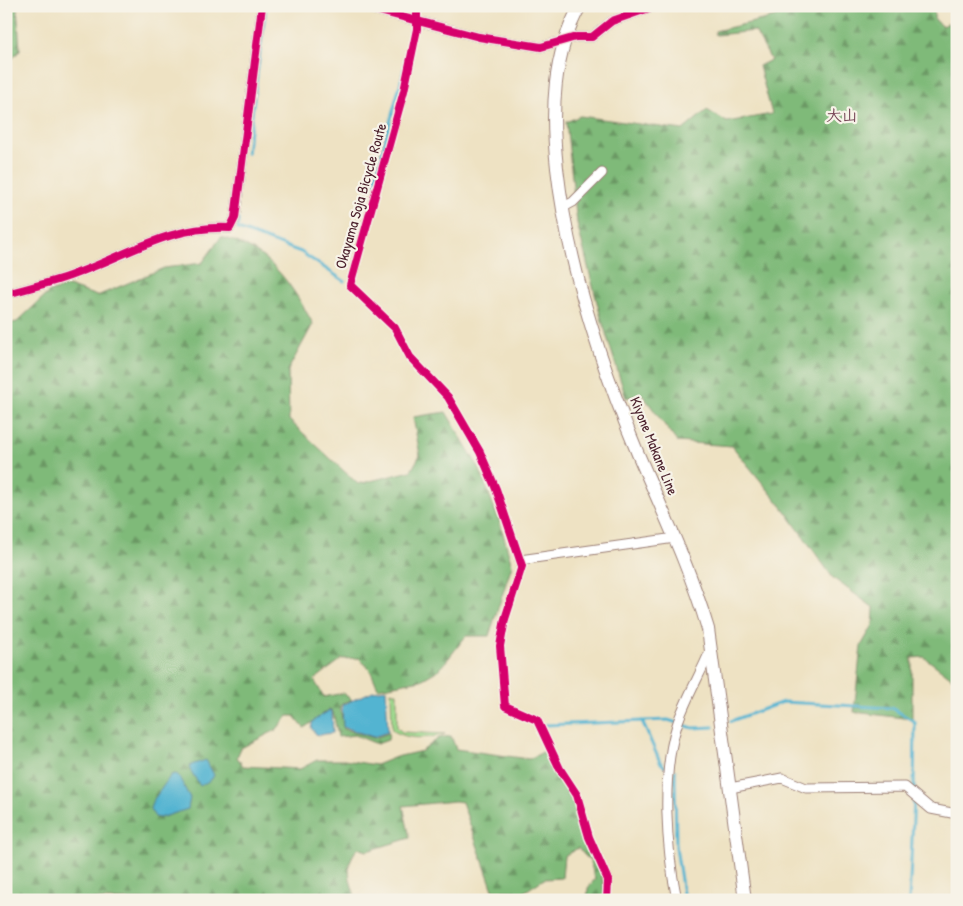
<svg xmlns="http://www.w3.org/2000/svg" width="963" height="906" font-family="'Patrick Hand','Klee One',sans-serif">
<defs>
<pattern id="forest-firs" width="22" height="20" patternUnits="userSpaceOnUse" patternTransform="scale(1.25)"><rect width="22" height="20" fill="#7fba79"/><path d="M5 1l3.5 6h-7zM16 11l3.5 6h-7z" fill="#6a9763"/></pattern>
</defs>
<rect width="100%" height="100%" fill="#f7f3e8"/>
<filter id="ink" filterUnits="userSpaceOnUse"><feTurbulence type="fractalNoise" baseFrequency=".02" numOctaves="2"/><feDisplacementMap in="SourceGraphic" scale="10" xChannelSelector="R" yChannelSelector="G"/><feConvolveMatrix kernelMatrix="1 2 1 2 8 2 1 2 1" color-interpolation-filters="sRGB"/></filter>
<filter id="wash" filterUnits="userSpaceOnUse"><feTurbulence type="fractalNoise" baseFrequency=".0096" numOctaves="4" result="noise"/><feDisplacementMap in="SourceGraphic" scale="20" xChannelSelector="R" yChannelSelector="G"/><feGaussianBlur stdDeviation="1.12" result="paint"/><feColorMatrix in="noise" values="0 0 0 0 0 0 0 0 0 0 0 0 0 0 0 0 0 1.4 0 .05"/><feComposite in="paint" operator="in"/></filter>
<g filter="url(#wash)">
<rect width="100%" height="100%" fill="#eee2c3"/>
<!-- green -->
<path fill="#9fda8e" stroke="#747c5c" d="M 391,691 L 397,693 L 397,727 L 402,732 L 445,734 C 427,739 408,740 392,730 Z"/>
<!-- forest -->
<g fill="url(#forest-firs)" stroke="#646c52">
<path d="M 6,6 L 17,6 L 20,50 L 6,66 Z"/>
<path d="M 788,6 L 935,6 L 934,18 L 941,26 L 950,23 L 957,6 L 957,682 L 924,657 L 912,658 L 912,719 L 854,712 L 861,646 L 873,625 L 874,608 L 833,578 L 783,508 L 732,446 L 677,442 L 642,394 L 626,398 L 600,314 L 577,223 L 566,122 L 580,116 L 683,130 L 707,110 L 727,122 L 772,114 L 759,66 L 771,60 L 755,31 L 716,35 L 715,31 L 775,17 Z"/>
<path d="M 221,237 C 269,249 291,283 313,324 L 288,370 L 289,420 L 358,484 L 411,471 L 420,455 L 413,417 L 446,412 L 479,468 L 500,523 L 512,565 L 489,636 L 466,636 L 440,669 L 421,680 L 378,688 L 370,670 L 359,658 L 342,659 L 314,680 L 324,697 L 343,693 L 352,700 L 342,703 L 340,707 L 344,729 L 374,738 L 389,733 L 388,740 L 377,744 L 355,735 L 338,737 L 333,712 L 330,709 L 304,728 L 294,716 L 288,716 L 276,730 L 241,748 L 237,757 L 243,766 L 300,769 L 317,760 L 344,760 L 376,765 L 396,757 L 422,751 L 439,738 L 451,736 L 456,749 L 529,759 L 547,750 C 554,765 563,777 571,790 C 579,805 581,822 586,838 C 593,859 606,876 605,900 L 587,900 L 588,888 L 595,879 L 590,861 L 578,848 L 564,856 L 562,878 L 544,879 L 524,892 L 493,890 L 462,802 L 455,801 L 403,806 L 410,838 L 367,851 L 358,848 C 343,866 350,879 356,900 L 15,900 L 6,896 L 6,324 L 17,322 L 49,292 L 68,286 L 97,296 L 164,268 L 202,263 Z"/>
</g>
<!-- water -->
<g fill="#52b4d1" stroke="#4e6a7e">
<path d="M 386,689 L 388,732 L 373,737 L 343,727 L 342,705 L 373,691 Z"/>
<path d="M 330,710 L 332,711 L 333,733 L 317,735 L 311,728 L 313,721 Z"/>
<path d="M 206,760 L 214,775 L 212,779 L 200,786 L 189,768 L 191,765 Z"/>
<path d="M 175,774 L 178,775 L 190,798 L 188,809 L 160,818 L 155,817 L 150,809 L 152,802 L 171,775 Z"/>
</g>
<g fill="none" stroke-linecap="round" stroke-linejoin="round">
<!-- stream -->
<g stroke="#52b4d1" stroke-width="3">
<path d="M 247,153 L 266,6"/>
<path d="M 374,183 L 405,66 L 412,25"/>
<path d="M 238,219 L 238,229 L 301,252 L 344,281"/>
<path d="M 642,721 L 660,762 L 665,767"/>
<path d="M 731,721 L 783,702 L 892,708 L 915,722 L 914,792"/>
<path d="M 545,725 L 668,720 L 693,728 L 713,727"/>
<path d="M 675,771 L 676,847 L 684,900"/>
<path d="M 909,900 L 914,798"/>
</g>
</g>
</g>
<g filter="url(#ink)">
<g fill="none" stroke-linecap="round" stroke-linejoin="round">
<defs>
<g id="minor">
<path d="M 360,6 L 479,37 L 541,47 L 576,37 L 592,37 L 612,21 L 655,6"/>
<path d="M 562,208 L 573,202 L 602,173"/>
<path d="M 6,294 C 31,287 56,282 80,272 C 131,253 172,225 230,228 L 235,218 L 262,6"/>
<path d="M 520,560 L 675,538"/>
<path d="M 730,788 L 782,778 L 806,788 L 905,787 L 931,809 L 957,814"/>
<path d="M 677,900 C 666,847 661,776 677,725 C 685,700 700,675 710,651"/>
</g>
<path id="secondary" d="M 580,6 C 552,55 551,113 557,168 C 568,266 600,363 638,454 C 663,512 690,568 708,629 L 745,900"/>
</defs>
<!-- minor casing -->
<use href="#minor" stroke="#9c8077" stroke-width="11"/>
<!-- secondary casing -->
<use href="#secondary" stroke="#9c8077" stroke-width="14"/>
<!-- minor -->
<use href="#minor" stroke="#fff" stroke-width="9"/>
<!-- secondary -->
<use href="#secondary" stroke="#fff" stroke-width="12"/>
<defs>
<g id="cycleway">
<path d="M 360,6 L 479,37 L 541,47 L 576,37 L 592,37 L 612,21 L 655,6"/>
<path d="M 417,6 L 417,29 L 404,91 L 350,285 L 395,328 L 410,357 L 448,397 L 480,452 L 496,489 L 522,566 L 505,619 L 500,646 L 505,706 L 537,720 L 560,769 L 577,795 L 589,837 L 608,880 L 607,900"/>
<path d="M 6,294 C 31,287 56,282 80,272 C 131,253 172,225 230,228 L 235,218 L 262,6"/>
</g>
</defs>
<!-- cycleway casing -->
<use href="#cycleway" stroke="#f7f3e8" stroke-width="11"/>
<!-- cycleway -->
<use href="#cycleway" stroke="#d6006c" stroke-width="8"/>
</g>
</g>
<g text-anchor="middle" stroke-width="4.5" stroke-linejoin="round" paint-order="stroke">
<!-- street labels -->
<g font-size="15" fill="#4a1f2b" stroke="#f7f3e8">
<text transform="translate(361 196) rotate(-74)" y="5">Okayama Soja Bicycle Route</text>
<text transform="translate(654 446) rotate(68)" y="5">Kiyone Makane Line</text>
</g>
<!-- neighbourhood labels -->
<g font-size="16" font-weight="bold" fill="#784758" stroke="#f7f3e8">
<text x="842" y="121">大山</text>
</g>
</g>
<!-- margin -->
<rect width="963" height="906" fill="none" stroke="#f7f3e8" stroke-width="25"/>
</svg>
